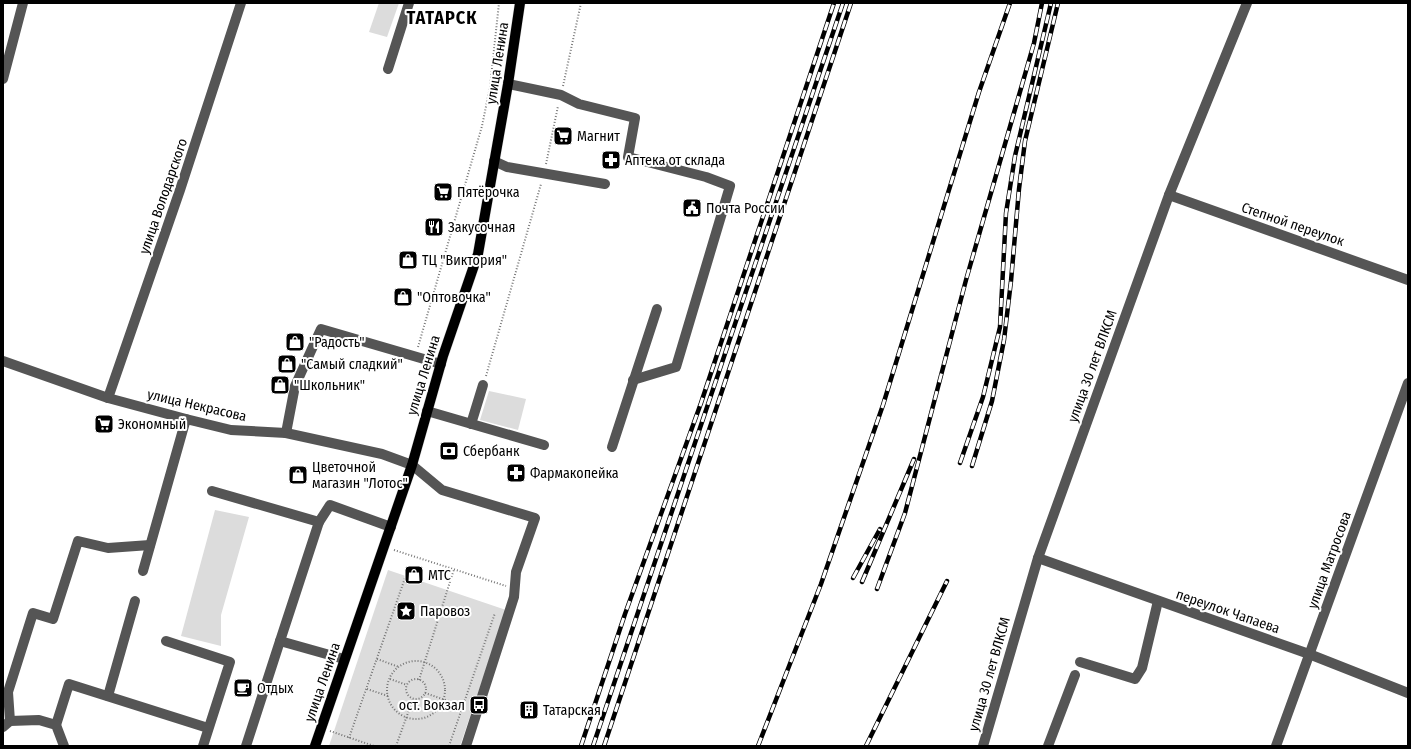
<svg xmlns="http://www.w3.org/2000/svg" width="1411" height="749" font-family="'Fira Sans Condensed',sans-serif">
<rect width="100%" height="100%" fill="#fff"/>
<!-- green -->
<g fill="#dcdcdc">
<path d="M 379,3 L 399,3 L 387,37 L 369,32 Z"/>
<path d="M 489,391 L 526,399 L 518,430 L 480,420 Z"/>
<path d="M 215,510 L 249,517 L 221,615 L 221,646 L 181,636 Z"/>
<path d="M 388,570 L 506,610 L 460,746 L 329,746 Z"/>
</g>
<g fill="none" stroke-linecap="round" stroke-linejoin="round">
<defs>
<path id="major" d="M 315,746 L 412,465 L 443,356 L 478,254 L 508,84 L 520,3"/>
</defs>
<!-- major casing -->
<use href="#major" stroke="#dbdbdb" stroke-width="11"/>
<!-- path -->
<g stroke="#777" stroke-width="2" stroke-dasharray="1 2" stroke-linecap="butt">
<path d="M 563,86 L 581,3"/>
<path d="M 546,164 L 558,106"/>
<path d="M 418,347 L 482,126 L 490,87 L 499,3"/>
<path d="M 486,376 L 541,184"/>
<path d="M 394,550 L 506,586"/>
<path d="M 377,659 L 399,667"/>
<circle cx="416" cy="690" r="29"/>
<path d="M 390,679 L 407,685"/>
<circle cx="416" cy="689" r="10"/>
<path d="M 419,680 L 454,569"/>
<path d="M 367,689 L 388,696"/>
<path d="M 425,693 L 463,706"/>
<path d="M 330,731 L 374,746"/>
<path d="M 349,738 L 405,578"/>
<path d="M 396,746 L 413,699"/>
<path d="M 449,746 L 495,613"/>
</g>
<!-- minor -->
<g stroke="#555" stroke-width="10">
<path d="M 388,69 L 409,3"/>
<path d="M 3,79 L 23,3"/>
<path d="M 508,84 L 561,95 L 579,104 L 635,118 L 628,157 L 706,177 L 730,186 L 676,367 L 633,380"/>
<path d="M 494,161 L 507,167 L 605,184"/>
<path d="M 1169,195 L 1408,280"/>
<path d="M 3,361 L 108,398 L 186,419 L 231,430 L 286,433 L 382,454 L 412,465 L 442,490 L 535,518 L 516,572 L 514,597 L 466,746"/>
<path d="M 108,398 L 180,190 L 241,3"/>
<path d="M 427,411 L 544,445"/>
<path d="M 471,424 L 483,385"/>
<path d="M 286,433 L 295,386 L 321,329 L 441,364"/>
<path d="M 612,447 L 657,309"/>
<path d="M 212,491 L 319,522 L 280,641 L 344,659"/>
<path d="M 319,522 L 330,505 L 391,527"/>
<path d="M 1038,558 L 1309,654 L 1408,693"/>
<path d="M 143,571 L 186,419"/>
<path d="M 166,641 L 230,662 L 203,746"/>
<path d="M 1080,662 L 1135,679 L 1142,668 L 1158,601"/>
<path d="M 108,696 L 135,601"/>
<path d="M 10,721 L 8,692 L 33,613 L 53,619 L 78,541 L 108,548 L 150,545"/>
<path d="M 56,725 L 69,684 L 208,728"/>
<path d="M 3,727 L 10,721 L 39,720 L 56,725 L 64,746"/>
<path d="M 246,746 L 280,641"/>
<path d="M 983,746 L 1038,558 L 1169,195 L 1247,3"/>
<path d="M 1048,746 L 1075,675"/>
<path d="M 1276,746 L 1408,383"/>
</g>
<!-- major -->
<use href="#major" stroke="#000" stroke-width="10"/>
<defs>
<g id="rail">
<path d="M 960,463 L 983,397 L 1000,327 L 1006,213 L 1015,156 L 1051,3"/>
<path d="M 972,466 L 992,401 L 1004,340 L 1011,281 L 1019,189 L 1025,141 L 1058,3"/>
<path d="M 853,578 L 880,529"/>
<path d="M 862,582 L 914,459"/>
<path d="M 877,589 L 905,513 L 966,280 L 1034,43 L 1042,3"/>
<path d="M 581,746 L 625,614 L 701,403 L 834,3"/>
<path d="M 593,746 L 843,3"/>
<path d="M 604,746 L 851,3"/>
<path d="M 758,746 L 821,584 L 883,405 L 979,92 L 1010,3"/>
<path d="M 866,746 L 947,581"/>
</g>
</defs>
<!-- rail casing -->
<use href="#rail" stroke="#000" stroke-width="4.5"/>
<!-- rail -->
<use href="#rail" stroke="#fff" stroke-width="3" stroke-dasharray="9" stroke-linecap="butt"/>
</g>
<!-- icons -->
<defs>
<symbol id="supermarket-square" viewBox="-11 -11 22 22"><rect x="-9" y="-9" width="18" height="18" rx="4" fill="#000" stroke="#fff"/><path d="M-6-5.5h2.5l.6 2H6L4.5 2H-2.5L-4.4-4H-6ZM-1.5 3.2a1.3 1.3 0 1 0 .1 0ZM3 3.2a1.3 1.3 0 1 0 .1 0Z" fill="#fff"/></symbol>
<symbol id="pharmacy-square" viewBox="-11 -11 22 22"><rect x="-9" y="-9" width="18" height="18" rx="4" fill="#000" stroke="#fff"/><path d="M-2-6h4v4h4v4h-4v4h-4v-4h-4v-4h4Z" fill="#fff"/></symbol>
<symbol id="civic-square" viewBox="-11 -11 22 22"><rect x="-9" y="-9" width="18" height="18" rx="4" fill="#000" stroke="#fff"/><path d="M-.6-6.5H3V-4.5H.6V-3L4-1V1h2V6H-6V1h2V-1L-.6-3ZM-1.2 2.5V6h2.4V2.5Z" fill="#fff"/></symbol>
<symbol id="restaurant-square" viewBox="-11 -11 22 22"><rect x="-9" y="-9" width="18" height="18" rx="4" fill="#000" stroke="#fff"/><path d="M-5-6h1v4h1v-4h1v4h1v-4h1v5L-1.5 .5V6h-2V.5L-5-1ZM5-6V6H3V1.5H1.5Q1.5-4 5-6Z" fill="#fff"/></symbol>
<symbol id="shop-square" viewBox="-11 -11 22 22"><rect x="-9" y="-9" width="18" height="18" rx="4" fill="#000" stroke="#fff"/><path d="M-5-2.5h2.3a2.7 3.5 0 0 1 5.4 0H5L5.5 6h-11ZM-1.5-2.5h3a1.5 2.3 0 0 0-3 0Z" fill="#fff"/></symbol>
<symbol id="bank-square" viewBox="-11 -11 22 22"><rect x="-9" y="-9" width="18" height="18" rx="4" fill="#000" stroke="#fff"/><path d="M-6-4H6V4H-6ZM0-2.3a2.3 2.3 0 1 0 0 4.6a2.3 2.3 0 1 0 0-4.6Z" fill="#fff"/></symbol>
<symbol id="sight-square" viewBox="-11 -11 22 22"><rect x="-9" y="-9" width="18" height="18" rx="4" fill="#000" stroke="#fff"/><path d="M0-6L1.8-2.2L6-1.7L2.9 1.2L3.7 5.4L0 3.3L-3.7 5.4L-2.9 1.2L-6-1.7L-1.8-2.2Z" fill="#fff"/></symbol>
<symbol id="cafe-square" viewBox="-11 -11 22 22"><rect x="-9" y="-9" width="18" height="18" rx="4" fill="#000" stroke="#fff"/><path d="M-5.5-4.5H6V0H3Q3 3.5 0 3.5H-2.5Q-5.5 3.5-5.5 0ZM3-3.2v2h1.7v-2ZM-6 4.5H4V6H-6Z" fill="#fff"/></symbol>
<symbol id="bus-square" viewBox="-11 -11 22 22"><rect x="-9" y="-9" width="18" height="18" rx="4" fill="#000" stroke="#fff"/><path d="M-5-6H5V4H4V6H2V4H-2V6H-4V4H-5ZM-3.5-4V0h7V-4ZM-3.5 1.2v1.5H-2V1.2ZM2 1.2v1.5H3.5V1.2Z" fill="#fff"/></symbol>
<symbol id="building-square" viewBox="-11 -11 22 22"><rect x="-9" y="-9" width="18" height="18" rx="4" fill="#000" stroke="#fff"/><path d="M-4-6H4V6H1V3H-1V6H-4ZM-2.5-4.3h1.7v1.8h-1.7ZM.8-4.3h1.7v1.8H.8ZM-2.5-1h1.7V.8h-1.7ZM.8-1h1.7V.8H.8Z" fill="#fff"/></symbol>
</defs>
<g fill-rule="evenodd">
<use href="#supermarket-square" x="552" y="125" width="22" height="22"/>
<use href="#pharmacy-square" x="600" y="149" width="22" height="22"/>
<use href="#supermarket-square" x="432" y="181" width="22" height="22"/>
<use href="#civic-square" x="681" y="197" width="22" height="22"/>
<use href="#restaurant-square" x="423" y="216" width="22" height="22"/>
<use href="#shop-square" x="397" y="249" width="22" height="22"/>
<use href="#shop-square" x="392" y="286" width="22" height="22"/>
<use href="#shop-square" x="284" y="331" width="22" height="22"/>
<use href="#shop-square" x="276" y="353" width="22" height="22"/>
<use href="#shop-square" x="269" y="374" width="22" height="22"/>
<use href="#supermarket-square" x="93" y="413" width="22" height="22"/>
<use href="#bank-square" x="438" y="440" width="22" height="22"/>
<use href="#pharmacy-square" x="505" y="462" width="22" height="22"/>
<use href="#shop-square" x="287" y="464" width="22" height="22"/>
<use href="#shop-square" x="403" y="564" width="22" height="22"/>
<use href="#sight-square" x="395" y="600" width="22" height="22"/>
<use href="#cafe-square" x="232" y="677" width="22" height="22"/>
<use href="#bus-square" x="468" y="694" width="22" height="22"/>
<use href="#building-square" x="518" y="699" width="22" height="22"/>
</g>
<g text-anchor="middle" stroke-width="4" stroke-linejoin="round" paint-order="stroke">
<!-- street labels -->
<g font-size="14" fill="#000" stroke="#fff">
<text transform="translate(497 63) rotate(-81)" y="5">улица Ленина</text>
<text transform="translate(163 196) rotate(-71)" y="5">улица Володарского</text>
<text transform="translate(1293 224) rotate(19)" y="5">Степной переулок</text>
<text transform="translate(1092 366) rotate(-70)" y="5">улица 30 лет ВЛКСМ</text>
<text transform="translate(423 375) rotate(-73)" y="5">улица Ленина</text>
<text transform="translate(197 405) rotate(13)" y="5">улица Некрасова</text>
<text transform="translate(1329 560) rotate(-70)" y="5">улица Матросова</text>
<text transform="translate(1228 611) rotate(19)" y="5">переулок Чапаева</text>
<text transform="translate(989 674) rotate(-74)" y="5">улица 30 лет ВЛКСМ</text>
<text transform="translate(322 682) rotate(-71)" y="5">улица Ленина</text>
</g>
<!-- poi labels -->
<g font-size="14" fill="#000" stroke="#fff" text-anchor="start">
<text x="577" y="141">Магнит</text>
<text x="625" y="165">Аптека от склада</text>
<text x="457" y="197">Пятёрочка</text>
<text x="706" y="213">Почта России</text>
<text x="448" y="232">Закусочная</text>
<text x="422" y="265">ТЦ "Виктория"</text>
<text x="417" y="302">"Оптовочка"</text>
<text x="309" y="347">"Радость"</text>
<text x="301" y="369">"Самый сладкий"</text>
<text x="294" y="390">"Школьник"</text>
<text x="118" y="429">Экономный</text>
<text x="463" y="456">Сбербанк</text>
<text x="312" y="472">Цветочной<tspan x="312" dy="16">магазин "Лотос"</tspan></text>
<text x="530" y="478">Фармакопейка</text>
<text x="428" y="580">МТС</text>
<text x="420" y="616">Паровоз</text>
<text x="257" y="693">Отдых</text>
<text x="465" y="710" text-anchor="end">ост. Вокзал</text>
<text x="543" y="715">Татарская</text>
</g>
<!-- district labels -->
<g font-size="18" font-weight="bold" letter-spacing="1" fill="#000" stroke="#fff">
<text x="442" y="24">ТАТАРСК</text>
</g>
</g>
<!-- border -->
<rect width="1411" height="749" fill="none" stroke="#000000" stroke-width="8"/>
</svg>
